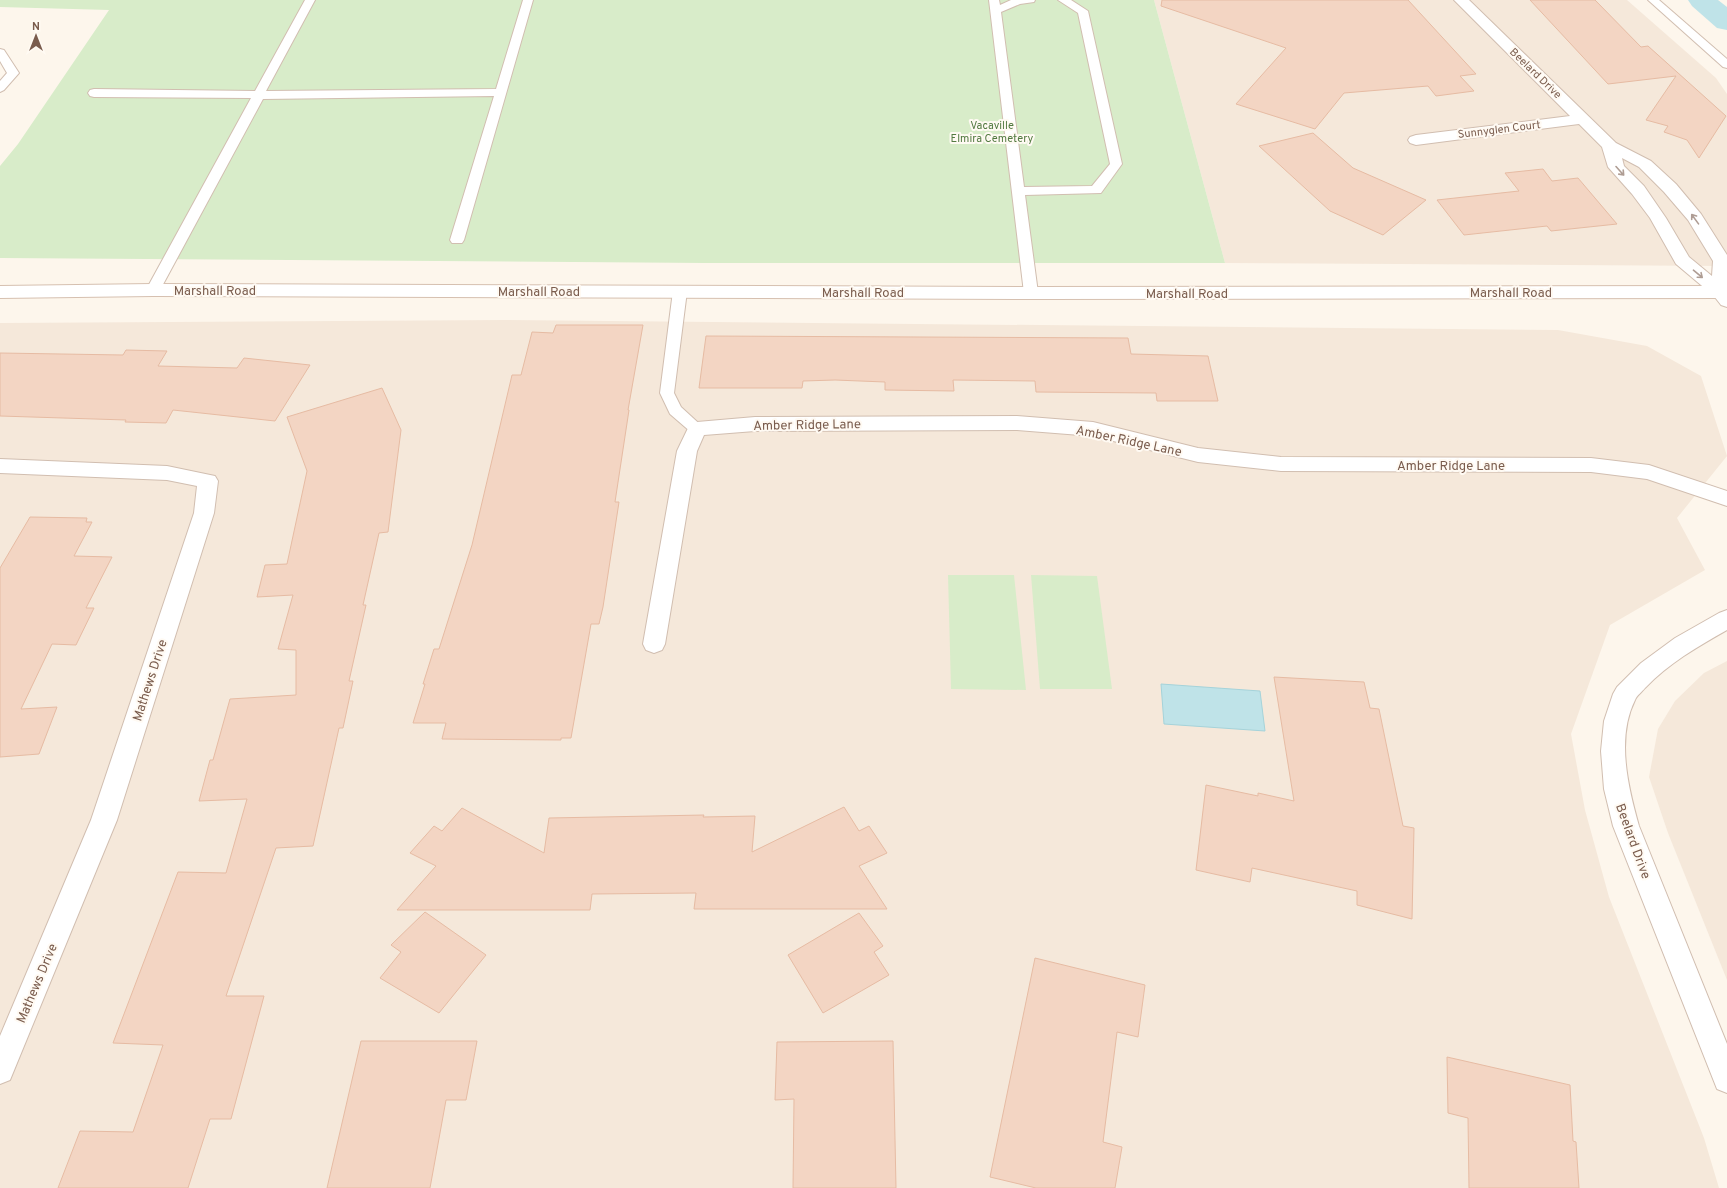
<svg xmlns="http://www.w3.org/2000/svg" width="1727" height="1188" font-family="Overpass,sans-serif">
<rect width="100%" height="100%" fill="#fdf6ec"/>
<!-- residential -->
<g fill="#f5e8da">
<path d="M 1154,0 L 1627,0 L 1716,78 L 1727,94 L 1727,266 L 1225,263 Z"/>
<path d="M 504,320 L 1558,330 L 1647,346 L 1701,376 L 1727,456 L 1677,518 L 1705,570 L 1610,625 L 1571,734 L 1585,810 L 1609,897 L 1704,1138 L 1719,1188 L 0,1188 L 0,323 Z"/>
<path d="M 1727,661 L 1727,980 L 1668,833 L 1649,777 L 1658,729 L 1675,701 L 1704,673 Z"/>
</g>
<!-- green -->
<g fill="#d8ecc9">
<path d="M 0,0 L 1154,0 L 1225,263 L 705,263 L 0,258 L 0,166 L 18,144 L 109,10 L 0,7 Z"/>
<path d="M 948,575 L 1014,575 L 1026,690 L 951,689 Z"/>
<path d="M 1031,575 L 1097,576 L 1112,689 L 1040,689 Z"/>
</g>
<!-- water -->
<path fill="#bfe3e8" stroke="#a5d3da" d="M 1161,684 L 1260,691 L 1265,731 L 1164,724 Z"/>
<g fill="none" stroke-linecap="round" stroke-linejoin="round">
<!-- canal -->
<path fill="#bfe3e8" fill-rule="evenodd" d="M 1688,0 L 1718,0 L 1727,7 L 1727,30 L 1717,28 L 1692,6 Z"/>
</g>
<!-- building -->
<g fill="#f3d5c3" stroke="#e6bba3">
<path d="M 1162,0 L 1408,0 L 1476,74 L 1460,76 L 1474,91 L 1436,96 L 1428,86 L 1344,93 L 1315,129 L 1236,104 L 1286,48 L 1161,6 Z"/>
<path d="M 1530,0 L 1595,0 L 1641,47 L 1648,46 L 1726,116 L 1699,158 L 1687,140 L 1664,132 L 1668,126 L 1646,120 L 1676,76 L 1608,84 Z"/>
<path d="M 1313,133 L 1353,168 L 1426,200 L 1383,235 L 1330,211 L 1259,146 Z"/>
<path d="M 1543,169 L 1552,181 L 1578,178 L 1617,224 L 1551,231 L 1547,226 L 1464,235 L 1437,200 L 1519,191 L 1505,173 Z"/>
<path d="M 556,325 L 643,325 L 628,410 L 629,410 L 615,502 L 619,502 L 603,607 L 599,624 L 591,624 L 571,738 L 561,738 L 561,740 L 442,739 L 446,723 L 413,723 L 425,684 L 423,684 L 434,649 L 439,649 L 472,545 L 512,375 L 521,375 L 532,332 L 553,333 Z"/>
<path d="M 706,336 L 1128,338 L 1131,354 L 1208,356 L 1218,401 L 1157,401 L 1156,393 L 1036,392 L 1035,381 L 953,380 L 954,391 L 885,390 L 885,382 L 835,380 L 803,381 L 802,388 L 699,388 Z"/>
<path d="M 126,350 L 167,351 L 158,366 L 237,368 L 244,358 L 310,365 L 275,421 L 173,410 L 166,423 L 125,422 L 126,420 L 0,416 L 0,353 L 123,355 Z"/>
<path d="M 382,388 L 401,430 L 388,532 L 379,533 L 363,605 L 366,605 L 349,681 L 353,681 L 343,728 L 339,728 L 313,846 L 276,848 L 226,996 L 264,996 L 231,1119 L 210,1119 L 188,1188 L 58,1188 L 80,1131 L 133,1132 L 163,1045 L 113,1043 L 178,872 L 226,873 L 247,799 L 199,801 L 210,760 L 213,760 L 230,699 L 296,695 L 296,650 L 278,649 L 293,595 L 257,597 L 265,565 L 287,564 L 307,471 L 287,417 Z"/>
<path d="M 30,517 L 87,518 L 86,522 L 92,522 L 74,556 L 112,557 L 86,608 L 94,608 L 76,645 L 52,644 L 21,709 L 57,707 L 39,754 L 0,757 L 0,568 Z"/>
<path d="M 1274,677 L 1364,682 L 1370,708 L 1379,709 L 1403,826 L 1414,828 L 1412,919 L 1357,905 L 1357,891 L 1252,868 L 1250,882 L 1196,870 L 1206,785 L 1258,796 L 1258,793 L 1294,801 Z"/>
<path d="M 844,807 L 859,831 L 869,826 L 887,853 L 859,866 L 887,909 L 694,909 L 696,893 L 592,894 L 590,910 L 397,910 L 436,866 L 410,853 L 434,826 L 442,831 L 462,808 L 544,853 L 549,818 L 704,815 L 703,817 L 755,816 L 752,852 Z"/>
<path d="M 425,912 L 486,955 L 439,1013 L 380,978 L 401,952 L 391,945 Z"/>
<path d="M 859,913 L 883,946 L 874,952 L 889,975 L 823,1013 L 788,955 Z"/>
<path d="M 1035,958 L 1145,985 L 1138,1037 L 1117,1032 L 1103,1142 L 1122,1147 L 1115,1188 L 1036,1188 L 990,1177 Z"/>
<path d="M 361,1041 L 477,1041 L 466,1100 L 446,1100 L 430,1188 L 327,1188 Z"/>
<path d="M 893,1041 L 896,1188 L 793,1188 L 794,1099 L 775,1100 L 777,1042 Z"/>
<path d="M 1447,1057 L 1570,1085 L 1573,1141 L 1576,1142 L 1579,1188 L 1469,1188 L 1468,1118 L 1448,1113 Z"/>
</g>
<g fill="none" stroke-linecap="round" stroke-linejoin="round">
<defs>
<g id="lane">
<path d="M 305,0 L 315,0 L 266,91 L 496,89 L 523,0 L 533,0 L 464,240 L 462,243 L 452,243 L 450,240 L 494,96 L 263,99 L 160,290 L 158,293 L 153,294 L 148,293 L 146,290 L 251,98 L 94,97 L 90,96 L 88,93 L 90,90 L 94,89 L 255,91 Z"/>
<path d="M 989,0 L 999,0 L 1000,5 L 1011,0 L 1035,0 L 1034,2 L 1020,4 L 1001,12 L 1024,187 L 1092,186 L 1110,164 L 1078,13 L 1058,0 L 1071,0 L 1088,11 L 1122,164 L 1101,193 L 1025,195 L 1038,293 L 1036,296 L 1031,297 L 1026,296 L 1024,293 Z"/>
<path d="M 1648,0 L 1659,0 L 1727,59 L 1727,68 L 1723,67 Z"/>
<path d="M 0,49 L 4,50 L 19,73 L 4,90 L 0,92 L 0,81 L 7,73 L 0,61 Z"/>
<path d="M 680,287 L 685,288 L 687,291 L 674,393 L 681,407 L 705,429 L 702,433 L 697,434 L 692,433 L 670,414 L 660,393 L 673,291 L 675,288 Z"/>
</g>
<g id="street">
<path d="M 1454,0 L 1469,0 L 1616,143 L 1651,161 L 1676,184 L 1701,214 L 1727,255 L 1727,307 L 1721,305 L 1714,296 L 1676,264 L 1650,218 L 1632,194 L 1608,167 L 1602,147 L 1579,124 L 1416,145 L 1410,143 L 1408,140 L 1410,137 L 1416,135 L 1570,116 ZM 1622,158 L 1639,167 L 1664,192 L 1688,220 L 1713,261 L 1712,276 L 1689,257 L 1666,218 L 1644,186 L 1624,166 Z"/>
<path d="M 1017,416 L 1093,422 L 1198,448 L 1281,457 L 1591,458 L 1649,465 L 1727,491 L 1727,506 L 1647,479 L 1591,472 L 1281,471 L 1198,462 L 1093,436 L 1017,430 L 755,431 L 704,435 L 697,451 L 665,644 L 662,650 L 654,653 L 646,650 L 643,644 L 677,451 L 690,424 L 697,422 L 755,417 Z"/>
<path d="M 0,459 L 167,466 L 215,476 L 218,481 L 214,513 L 117,820 L 10,1080 L 0,1084 L 0,1036 L 91,820 L 194,513 L 197,486 L 167,480 L 0,473 Z"/>
<path d="M 1727,610 L 1727,630 C 1697,647 1669,663 1645,688 C 1642,692 1637,695 1635,700 C 1616,738 1628,787 1639,826 L 1727,1044 L 1727,1093 L 1717,1089 L 1613,826 L 1604,789 L 1601,751 L 1604,721 L 1613,694 L 1617,687 L 1641,663 L 1675,638 L 1719,613 Z"/>
</g>
<path id="secondary" d="M 153,284 L 1031,287 L 1727,286 L 1727,298 L 1031,299 L 153,296 L 0,298 L 0,286 Z"/>
</defs>
<!-- lane casing -->
<use href="#lane" stroke="#d1beb0" stroke-width="2"/>
<!-- street casing -->
<use href="#street" stroke="#d1beb0" stroke-width="2"/>
<!-- secondary casing -->
<use href="#secondary" stroke="#d6c0b0" stroke-width="2"/>
<!-- lane -->
<use href="#lane" fill="#fff" fill-rule="evenodd"/>
<!-- street -->
<use href="#street" fill="#fff" fill-rule="evenodd"/>
<!-- secondary -->
<use href="#secondary" fill="#fff" fill-rule="evenodd"/>
</g>
<!-- one-way arrows -->
<defs><path id="oneway-shaft" d="M-6 0H5M1.5-3L5.5 0L1.5 3" fill="none" stroke-width="1.6" stroke-linecap="round" stroke-linejoin="round"/></defs>
<g stroke="#af9d94">
<use href="#oneway-shaft" transform="translate(1620 171) rotate(48)"/>
<use href="#oneway-shaft" transform="translate(1695 219) rotate(-126)"/>
<use href="#oneway-shaft" transform="translate(1698 274) rotate(40)"/>
</g>
<g text-anchor="middle" stroke-width="4" stroke-linejoin="round" paint-order="stroke">
<!-- far-street labels -->
<g font-size="11" fill="#7a5c4d" stroke="#fffaf3">
<text transform="translate(1536 73) rotate(44)" y="4">Beelard Drive</text>
<text transform="translate(1499 129) rotate(-7)" y="4">Sunnyglen Court</text>
</g>
<!-- far-park labels -->
<g font-size="11" fill="#537a41" stroke="#fffaf3">
<text x="992" y="129">Vacaville<tspan x="992" dy="13">Elmira Cemetery</tspan></text>
</g>
<!-- street labels -->
<g font-size="13" fill="#7a5c4d" stroke="#fffaf3">
<text x="215" y="295">Marshall Road</text>
<text x="539" y="296">Marshall Road</text>
<text x="863" y="297">Marshall Road</text>
<text x="1511" y="297">Marshall Road</text>
<text x="1187" y="298">Marshall Road</text>
<text transform="translate(807 424) rotate(-1)" y="5">Amber Ridge Lane</text>
<text transform="translate(1129 440) rotate(12)" y="5">Amber Ridge Lane</text>
<text x="1451" y="470">Amber Ridge Lane</text>
<text transform="translate(149 680) rotate(-72)" y="5">Mathews Drive</text>
<text transform="translate(1634 841) rotate(70)" y="5">Beelard Drive</text>
<text transform="translate(36 983) rotate(-67)" y="5">Mathews Drive</text>
</g>
</g>
<!-- north arrow -->
<g transform="translate(36 36)" stroke="#fffaf3" stroke-width="3" paint-order="stroke">
<path d="M0-3L7 15L0 10L-7 15Z" fill="#7a5c4d"/>
<text y="-6" font-size="11" font-weight="bold" text-anchor="middle" fill="#7a5c4d">N</text>
</g>
</svg>
